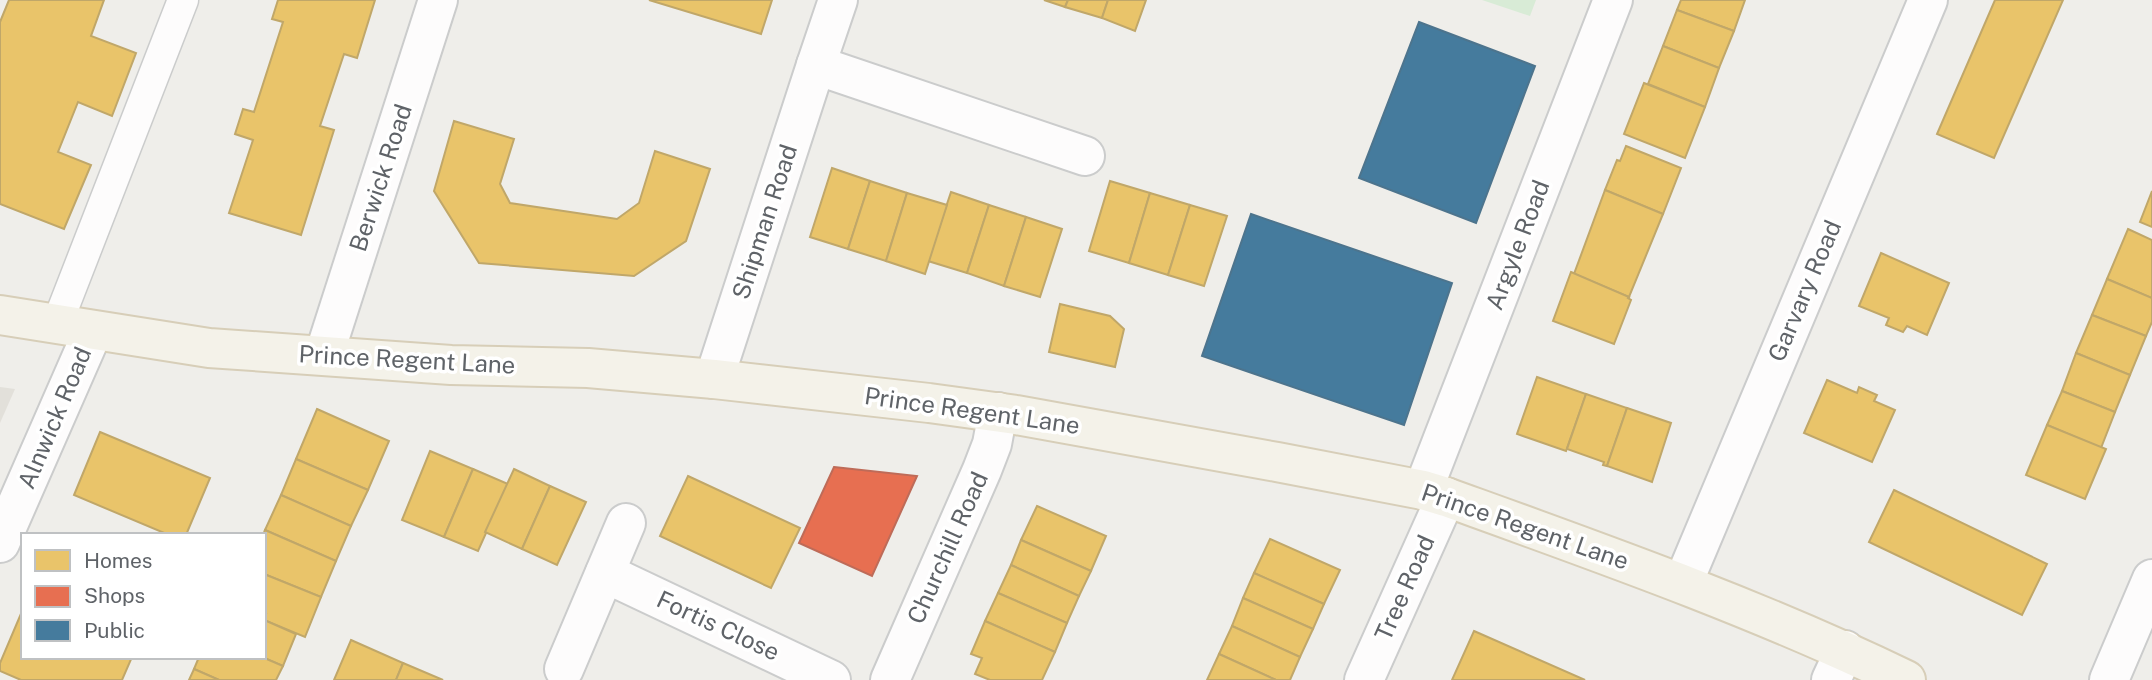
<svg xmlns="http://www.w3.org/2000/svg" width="2152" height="680" font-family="'Public Sans',sans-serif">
<rect width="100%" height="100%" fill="#efeeea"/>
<!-- education -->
<path fill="#e2e0da" d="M 0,387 L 15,389 L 0,423 Z"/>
<!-- green -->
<path fill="#d8ebd6" d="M 1482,0 L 1536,0 L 1530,16 Z"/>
<!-- homes -->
<g fill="#e9c46a" stroke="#c0a769" stroke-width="2">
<path d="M 9,0 L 104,0 L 91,36 L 136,53 L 112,116 L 78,102 L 58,152 L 91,165 L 64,229 L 0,204 L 0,22 Z"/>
<path d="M 278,0 L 375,0 L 357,58 L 344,54 L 320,126 L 334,130 L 301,235 L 229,213 L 253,140 L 235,134 L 243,109 L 254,112 L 283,22 L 272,19 Z"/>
<path d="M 649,0 L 772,0 L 761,34 Z"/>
<path d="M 1044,0 L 1068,0 L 1065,7 Z"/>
<path d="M 1068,0 L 1108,0 L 1102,18 L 1065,7 Z"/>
<path d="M 1108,0 L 1146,0 L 1135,31 L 1102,18 Z"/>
<path d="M 1681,0 L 1745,0 L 1734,31 L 1677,10 Z"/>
<path d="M 1995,0 L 2063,0 L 1994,158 L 1937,134 Z"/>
<path d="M 1677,10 L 1734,31 L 1719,68 L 1663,46 Z"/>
<path d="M 1663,46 L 1719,68 L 1705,107 L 1648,84 Z"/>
<path d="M 1644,83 L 1705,107 L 1685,158 L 1624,134 Z"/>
<path d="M 454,121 L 514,139 L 500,184 L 510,203 L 617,219 L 639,203 L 655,151 L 710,169 L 686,241 L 634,276 L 479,263 L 434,191 Z"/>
<path d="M 1626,146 L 1681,168 L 1663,214 L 1605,190 L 1617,160 L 1620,161 Z"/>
<path d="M 832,168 L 870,181 L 848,249 L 810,237 Z"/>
<path d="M 870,181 L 907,193 L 886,261 L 848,249 Z"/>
<path d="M 1110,181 L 1150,193 L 1129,263 L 1089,251 Z"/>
<path d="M 1605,190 L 1663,214 L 1629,297 L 1574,274 Z"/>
<path d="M 2152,191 L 2152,227 L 2140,222 Z"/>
<path d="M 951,192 L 989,205 L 967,273 L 928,261 Z"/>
<path d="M 907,193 L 947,205 L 925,274 L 886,261 Z"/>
<path d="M 1150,193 L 1190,205 L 1168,275 L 1129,263 Z"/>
<path d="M 989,205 L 1026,217 L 1004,286 L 967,273 Z"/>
<path d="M 1190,205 L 1227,216 L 1204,286 L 1168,275 Z"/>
<path d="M 1026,217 L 1062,229 L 1040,297 L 1004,286 Z"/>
<path d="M 2128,229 L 2152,240 L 2152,298 L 2107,279 Z"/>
<path d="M 1881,253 L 1949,283 L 1927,335 L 1907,326 L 1903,332 L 1886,325 L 1889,318 L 1859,306 Z"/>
<path d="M 1571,272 L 1629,297 L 1628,298 L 1631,300 L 1614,344 L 1553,321 Z"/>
<path d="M 2107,279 L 2152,298 L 2152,322 L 2146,336 L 2092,315 Z"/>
<path d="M 1060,304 L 1110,316 L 1124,329 L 1115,367 L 1049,352 Z"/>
<path d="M 2092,315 L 2146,336 L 2130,375 L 2076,353 Z"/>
<path d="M 2076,353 L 2130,375 L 2115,412 L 2062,391 Z"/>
<path d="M 1537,377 L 1586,394 L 1566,451 L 1517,434 Z"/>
<path d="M 1827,380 L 1857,393 L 1859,387 L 1877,395 L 1874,401 L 1895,410 L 1872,462 L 1804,433 Z"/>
<path d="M 2062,391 L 2115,412 L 2101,448 L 2047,425 Z"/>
<path d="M 1586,394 L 1627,408 L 1607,466 L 1603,465 L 1604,462 L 1567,449 Z"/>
<path d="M 1627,408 L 1671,423 L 1652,482 L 1607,466 Z"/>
<path d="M 317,409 L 389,441 L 368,490 L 296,459 Z"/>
<path d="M 2047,425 L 2106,449 L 2085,499 L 2026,475 Z"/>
<path d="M 100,432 L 210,478 L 186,535 L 169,535 L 74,495 Z"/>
<path d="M 430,451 L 473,469 L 444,537 L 402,520 Z"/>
<path d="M 296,459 L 368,490 L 351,526 L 281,495 Z"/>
<path d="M 473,469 L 508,484 L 478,551 L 444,537 Z"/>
<path d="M 514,469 L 550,486 L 522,549 L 485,532 Z"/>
<path d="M 688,476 L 800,528 L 771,588 L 660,536 Z"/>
<path d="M 550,486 L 586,502 L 557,565 L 522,549 Z"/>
<path d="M 1894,490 L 2047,564 L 2022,615 L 1869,542 Z"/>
<path d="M 281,495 L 351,526 L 336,561 L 265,530 Z"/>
<path d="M 1037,506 L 1106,536 L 1091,571 L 1021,540 Z"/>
<path d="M 265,530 L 336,561 L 321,597 L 264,574 L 264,535 L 263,535 Z"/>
<path d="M 1270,539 L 1340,570 L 1324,604 L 1254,573 Z"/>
<path d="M 1021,540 L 1091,571 L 1079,596 L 1011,565 Z"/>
<path d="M 1011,565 L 1079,596 L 1067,623 L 998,593 Z"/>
<path d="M 1254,573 L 1324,604 L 1313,629 L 1243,598 Z"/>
<path d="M 264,574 L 321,597 L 305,637 L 264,620 L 266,614 L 264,613 Z"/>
<path d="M 998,593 L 1067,623 L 1055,652 L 985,621 Z"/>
<path d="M 1243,598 L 1313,629 L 1300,657 L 1232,626 Z"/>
<path d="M 23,609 L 23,657 L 132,657 L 122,680 L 21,680 L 0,671 L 0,663 Z"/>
<path d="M 264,613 L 266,614 L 264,620 L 296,634 L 283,666 L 262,657 L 264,657 Z"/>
<path d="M 985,621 L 1055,652 L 1042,680 L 990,680 L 975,674 L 982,658 L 971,654 Z"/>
<path d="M 1232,626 L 1300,657 L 1290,680 L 1276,680 L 1219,654 Z"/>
<path d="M 1474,631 L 1585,680 L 1452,680 Z"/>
<path d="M 351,640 L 403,663 L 396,680 L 334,680 Z"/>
<path d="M 1219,654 L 1276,680 L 1207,680 Z"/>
<path d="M 199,657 L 262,657 L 283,666 L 276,680 L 219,680 L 194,669 Z"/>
<path d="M 403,663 L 443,680 L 396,680 Z"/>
<path d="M 194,669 L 219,680 L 189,680 Z"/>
</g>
<!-- shops -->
<path fill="#e76f51" stroke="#be6b58" stroke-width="2" d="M 834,467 L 917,476 L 872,576 L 799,543 Z"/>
<!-- public -->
<g fill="#457b9d" stroke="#4d748d" stroke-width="2">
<path d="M 1419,22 L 1535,66 L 1476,223 L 1359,178 Z"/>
<path d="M 1251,214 L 1452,283 L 1404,425 L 1202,356 Z"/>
</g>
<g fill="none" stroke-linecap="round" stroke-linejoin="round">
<defs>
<path id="lane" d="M 57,324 L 183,0"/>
<g id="street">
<path d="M 816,65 L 1085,156"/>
<path d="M 324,355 L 438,0"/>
<path d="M 714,379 L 816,65 L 838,0"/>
<path d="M 1423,490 L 1613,0"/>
<path d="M 0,543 L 93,331"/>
<path d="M 605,573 L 831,680"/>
<path d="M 1683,583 L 1928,0"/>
<path d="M 564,669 L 626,523"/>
<path d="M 890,680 L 982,470 L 992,444 L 998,412"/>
<path d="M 1364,680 L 1446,497"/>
<path d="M 1831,680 L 1845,650"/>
<path d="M 2109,680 L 2152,579"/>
</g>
<path id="primary" d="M 0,315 L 209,348 L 451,365 L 588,368 L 714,379 L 929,403 L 1016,415 L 1277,462 L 1423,490 L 1446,497 C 1601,553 1757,608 1906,680"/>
</defs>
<!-- lane casing -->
<use href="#lane" stroke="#cbcccc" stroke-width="33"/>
<!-- street casing -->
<use href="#street" stroke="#cbcccc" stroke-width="42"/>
<!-- primary casing -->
<use href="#primary" stroke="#d7ceb8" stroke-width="42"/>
<!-- lane -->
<use href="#lane" stroke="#fdfcfc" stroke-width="30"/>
<!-- street -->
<use href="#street" stroke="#fdfcfc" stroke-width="38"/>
<!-- primary -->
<use href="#primary" stroke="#f4f2e9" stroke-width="38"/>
</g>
<g text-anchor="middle" stroke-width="7" stroke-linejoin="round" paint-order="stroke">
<!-- street labels -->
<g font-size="24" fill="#5f6368" stroke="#fff">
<text transform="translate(381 178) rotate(-72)" y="8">Berwick Road</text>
<text transform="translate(765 222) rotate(-72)" y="8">Shipman Road</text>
<text transform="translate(1518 245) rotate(-69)" y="8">Argyle Road</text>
<text transform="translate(1805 291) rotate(-67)" y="8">Garvary Road</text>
<text transform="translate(407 360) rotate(3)" y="8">Prince Regent Lane</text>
<text transform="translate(972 411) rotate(8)" y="8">Prince Regent Lane</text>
<text transform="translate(55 418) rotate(-67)" y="8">Alnwick Road</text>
<text transform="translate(1525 527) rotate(19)" y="8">Prince Regent Lane</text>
<text transform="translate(948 548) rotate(-66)" y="8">Churchill Road</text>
<text transform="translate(1405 588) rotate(-66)" y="8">Tree Road</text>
<text transform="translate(718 626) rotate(25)" y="8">Fortis Close</text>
</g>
</g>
<!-- legend -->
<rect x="21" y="533" width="245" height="126" fill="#ffffff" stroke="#bfc1c3" stroke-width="2"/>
<rect x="35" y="550" width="35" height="21" fill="#e9c46a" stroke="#bfc1c3" stroke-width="2"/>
<text x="84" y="568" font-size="21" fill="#5f6368">Homes</text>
<rect x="35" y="586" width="35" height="21" fill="#e76f51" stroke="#bfc1c3" stroke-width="2"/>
<text x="84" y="603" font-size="21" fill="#5f6368">Shops</text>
<rect x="35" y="620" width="35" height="21" fill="#457b9d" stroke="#bfc1c3" stroke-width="2"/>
<text x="84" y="638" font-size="21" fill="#5f6368">Public</text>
</svg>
